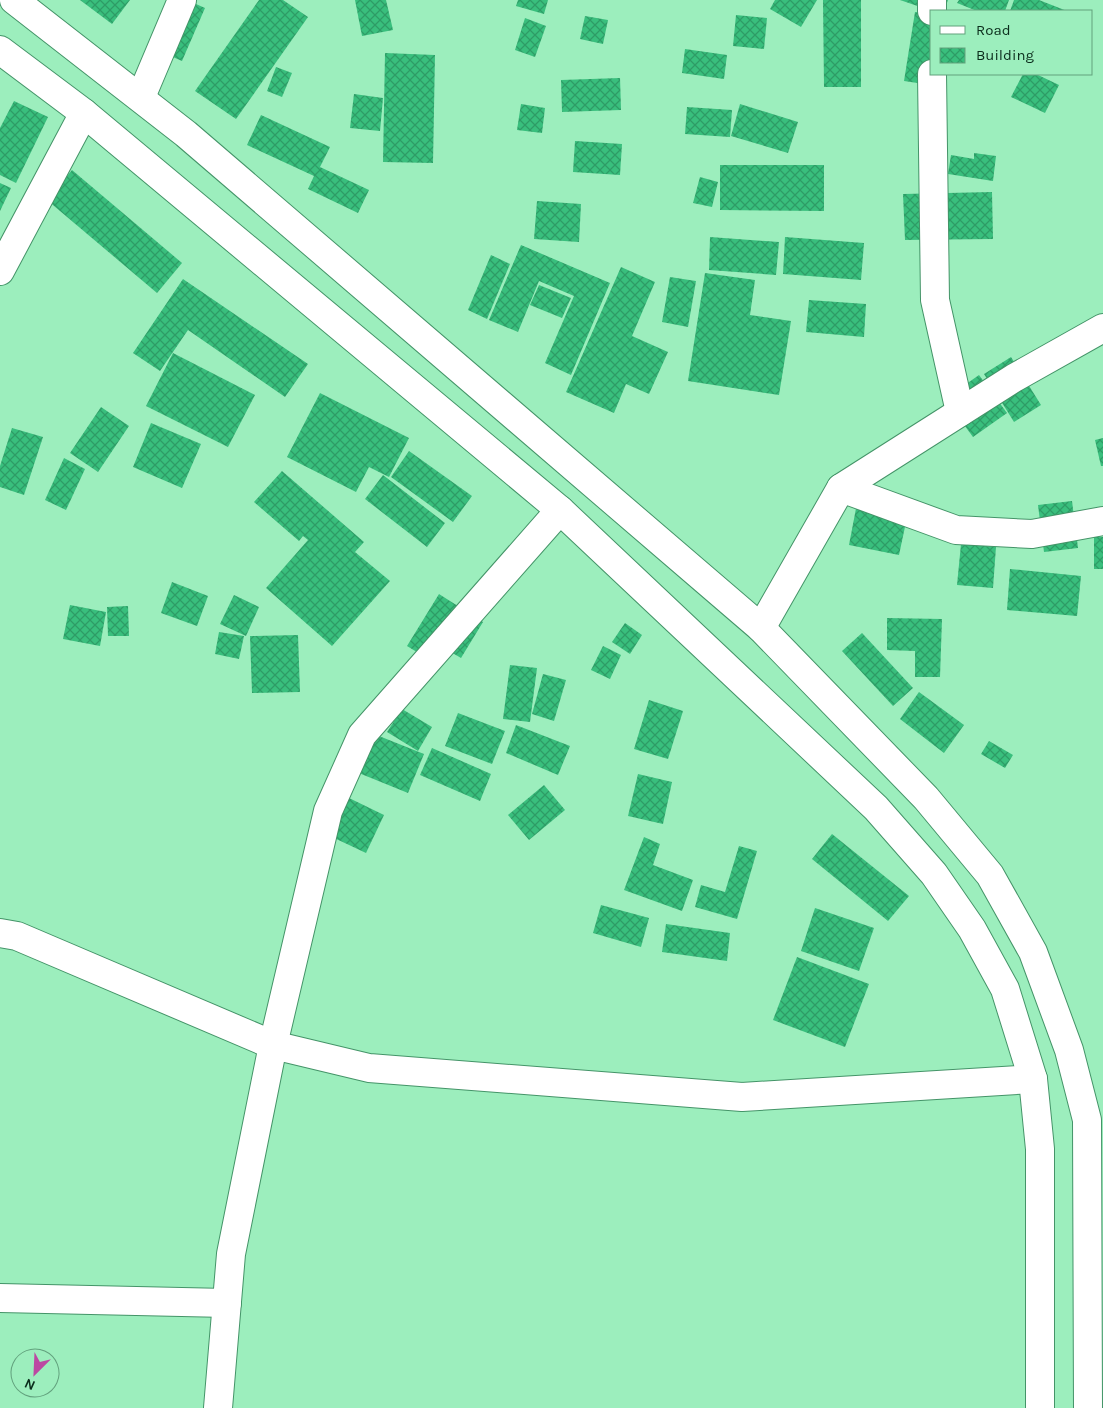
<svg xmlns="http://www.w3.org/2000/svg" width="1103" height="1408" font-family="Karla,sans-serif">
<defs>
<pattern id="building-cross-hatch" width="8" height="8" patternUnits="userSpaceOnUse" patternTransform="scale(1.25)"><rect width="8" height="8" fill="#39bf7d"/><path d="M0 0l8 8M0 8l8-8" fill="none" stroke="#2e9c66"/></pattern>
</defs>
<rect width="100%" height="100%" fill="#9ceebd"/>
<!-- building -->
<g fill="url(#building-cross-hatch)">
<path d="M 80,0 L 130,0 L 112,24 Z"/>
<path d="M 187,0 L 205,8 L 182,61 L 148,46 Z"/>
<path d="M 259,0 L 283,0 L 308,17 L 236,119 L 195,91 Z"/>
<path d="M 355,0 L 386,0 L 393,30 L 362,36 Z"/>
<path d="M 518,0 L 548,0 L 544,14 L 516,6 Z"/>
<path d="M 775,0 L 817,0 L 801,27 L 770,9 Z"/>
<path d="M 823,0 L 861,0 L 861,87 L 824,87 Z"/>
<path d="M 900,0 L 948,0 L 944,11 L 932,11 Z"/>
<path d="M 959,0 L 1009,0 L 1005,11 L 977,11 L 957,3 Z"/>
<path d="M 1014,0 L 1039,0 L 1067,11 L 1010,11 Z"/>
<path d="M 915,12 L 932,14 L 931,85 L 904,81 Z"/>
<path d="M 736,15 L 767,18 L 764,49 L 733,46 Z"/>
<path d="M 585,16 L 608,20 L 603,44 L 580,39 Z"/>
<path d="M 525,18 L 546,26 L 535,57 L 515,50 Z"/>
<path d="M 685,49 L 727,55 L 724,79 L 682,73 Z"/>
<path d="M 385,53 L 435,55 L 433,163 L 383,162 Z"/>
<path d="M 276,67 L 292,73 L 282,97 L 267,91 Z"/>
<path d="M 1023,74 L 1036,74 L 1059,85 L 1045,113 L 1011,97 Z"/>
<path d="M 620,78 L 621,110 L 562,112 L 561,80 Z"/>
<path d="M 354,94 L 383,98 L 380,131 L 350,128 Z"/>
<path d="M 14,101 L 48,117 L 16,183 L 0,175 L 0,128 Z"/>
<path d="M 521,104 L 545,108 L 542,133 L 517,130 Z"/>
<path d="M 740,104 L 798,122 L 788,153 L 731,136 Z"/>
<path d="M 687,107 L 732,110 L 730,137 L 685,134 Z"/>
<path d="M 261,115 L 330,147 L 320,167 L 369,190 L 358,213 L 308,189 L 314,176 L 247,145 Z"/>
<path d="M 575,141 L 622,144 L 620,175 L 573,172 Z"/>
<path d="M 974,153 L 996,156 L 993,181 L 948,174 L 951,155 L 974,159 Z"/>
<path d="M 720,165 L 824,165 L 824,211 L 720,210 Z"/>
<path d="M 72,170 L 182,263 L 157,293 L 47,200 Z"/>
<path d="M 700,177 L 718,182 L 712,207 L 693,203 Z"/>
<path d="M 0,183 L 11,188 L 0,211 Z"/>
<path d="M 992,192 L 993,239 L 905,240 L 903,194 Z"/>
<path d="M 537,201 L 581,204 L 579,242 L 534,239 Z"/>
<path d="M 710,237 L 779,242 L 776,275 L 709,270 Z"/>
<path d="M 785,237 L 864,243 L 861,280 L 783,274 Z"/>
<path d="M 521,245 L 610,283 L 571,375 L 545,363 L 574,296 L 539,281 L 518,332 L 489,320 Z"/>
<path d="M 491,255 L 510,264 L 487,319 L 468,310 Z"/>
<path d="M 621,267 L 655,282 L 632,336 L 668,352 L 649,394 L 626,384 L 614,413 L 566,392 Z"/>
<path d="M 705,273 L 755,280 L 750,315 L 791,321 L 779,395 L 688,381 Z"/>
<path d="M 670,277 L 696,281 L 688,327 L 662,322 Z"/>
<path d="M 183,279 L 308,364 L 285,397 L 188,330 L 160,371 L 133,353 Z"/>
<path d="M 539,285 L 571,298 L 562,318 L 530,305 Z"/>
<path d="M 809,300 L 866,304 L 864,337 L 806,332 Z"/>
<path d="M 173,353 L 255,395 L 228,447 L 146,406 Z"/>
<path d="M 1011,357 L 1041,405 L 1014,422 L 984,374 Z"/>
<path d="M 979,375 L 1007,413 L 973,437 L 945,399 Z"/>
<path d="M 320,393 L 409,438 L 389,477 L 369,467 L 356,492 L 287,457 Z"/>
<path d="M 101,407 L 129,426 L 98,472 L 70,453 Z"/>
<path d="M 151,423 L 201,444 L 182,488 L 133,467 Z"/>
<path d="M 12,428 L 43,437 L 24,495 L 0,487 L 0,466 Z"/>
<path d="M 1103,438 L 1103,466 L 1101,466 L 1095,440 Z"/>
<path d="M 409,451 L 472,496 L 453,522 L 391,477 Z"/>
<path d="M 64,458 L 85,469 L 66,510 L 45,500 Z"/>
<path d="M 282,471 L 364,542 L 355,552 L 390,581 L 332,646 L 266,588 L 308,540 L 303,536 L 299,541 L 254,502 Z"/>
<path d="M 383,475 L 445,523 L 427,547 L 365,499 Z"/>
<path d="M 858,498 L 909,508 L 899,555 L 849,545 Z"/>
<path d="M 1072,501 L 1078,548 L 1044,552 L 1038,505 Z"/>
<rect x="1094" y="537" width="9" height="32"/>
<path d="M 961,544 L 996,547 L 993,588 L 957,585 Z"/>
<path d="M 1010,569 L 1081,576 L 1077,616 L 1007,610 Z"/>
<path d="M 172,582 L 208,596 L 197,626 L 161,613 Z"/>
<path d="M 439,594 L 483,622 L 461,658 L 439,645 L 430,660 L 407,646 Z"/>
<path d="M 234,595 L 259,607 L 246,636 L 220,624 Z"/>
<path d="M 70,605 L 106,612 L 100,646 L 63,639 Z"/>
<path d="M 128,606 L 129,636 L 108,636 L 107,607 Z"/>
<path d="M 887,618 L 942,619 L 940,677 L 915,677 L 915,651 L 887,650 Z"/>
<path d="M 625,623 L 642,635 L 630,654 L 612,642 Z"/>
<path d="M 219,632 L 244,636 L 239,659 L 215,654 Z"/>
<path d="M 862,633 L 913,688 L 893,706 L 842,651 Z"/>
<path d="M 298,635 L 300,692 L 252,693 L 250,636 Z"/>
<path d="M 603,646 L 621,655 L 610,679 L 591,670 Z"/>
<path d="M 510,665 L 537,668 L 530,722 L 503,719 Z"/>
<path d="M 543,674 L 566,680 L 554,721 L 532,714 Z"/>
<path d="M 919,692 L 964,725 L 944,753 L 900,719 Z"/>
<path d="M 649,700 L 683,711 L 668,759 L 634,749 Z"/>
<path d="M 402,709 L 432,727 L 418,751 L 387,732 Z"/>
<path d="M 458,713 L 505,731 L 492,764 L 445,746 Z"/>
<path d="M 516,725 L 570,746 L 558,775 L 506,753 Z"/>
<path d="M 359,728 L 424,754 L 408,793 L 344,767 Z"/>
<path d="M 989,741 L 1013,755 L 1005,768 L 981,754 Z"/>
<path d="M 432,748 L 491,774 L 480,801 L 420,775 Z"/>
<path d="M 638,774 L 672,782 L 663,824 L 628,816 Z"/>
<path d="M 544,785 L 565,810 L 529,840 L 508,815 Z"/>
<path d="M 349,798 L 384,815 L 366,853 L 330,836 Z"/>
<path d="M 832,834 L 909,896 L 888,921 L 812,859 Z"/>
<path d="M 644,837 L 660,844 L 653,865 L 693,880 L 682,911 L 624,890 Z"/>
<path d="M 739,846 L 757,851 L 737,919 L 695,907 L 701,885 L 725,892 Z"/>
<path d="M 601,905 L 649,918 L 641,947 L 593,933 Z"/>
<path d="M 815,908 L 874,928 L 859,971 L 801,951 Z"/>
<path d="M 666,924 L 730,933 L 727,961 L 662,952 Z"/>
<path d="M 797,957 L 869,984 L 845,1047 L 773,1020 Z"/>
</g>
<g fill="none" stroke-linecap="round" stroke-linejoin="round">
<defs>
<g id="minor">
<path d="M 14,0 L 186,134 L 761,628 L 926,798 L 990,875 L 1033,952 L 1069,1050 L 1087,1120 L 1088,1408"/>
<path d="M 932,11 L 932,0"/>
<path d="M 0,50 L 84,113 L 560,510 L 876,808 L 934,874 L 972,929 L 1005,989 L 1033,1079 L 1040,1149 L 1040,1408"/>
<path d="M 932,74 L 935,300 L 960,412"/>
<path d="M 141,97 L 182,0"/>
<path d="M 0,271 L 84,113"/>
<path d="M 841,488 L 956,530 L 1032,534 L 1103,521"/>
<path d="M 761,628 L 841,488 L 1014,378 L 1103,328"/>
<path d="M 0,933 L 17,936 L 273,1045 L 369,1068 L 742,1097 L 1033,1079"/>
<path d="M 0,1298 L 227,1303"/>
<path d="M 218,1408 L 231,1254 L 273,1045 L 328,811 L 362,735 L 560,510"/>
</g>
</defs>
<!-- minor casing -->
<use href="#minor" stroke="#449468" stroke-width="30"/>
<!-- minor -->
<use href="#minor" stroke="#fff" stroke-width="28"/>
</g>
<!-- legend -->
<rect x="930" y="10" width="162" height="65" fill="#9ceebd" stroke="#62a17d"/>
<rect x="940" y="26" width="25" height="8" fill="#ffffff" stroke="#62a17d"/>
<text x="976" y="35" font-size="15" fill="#0b2d1c">Road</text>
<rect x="940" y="48" width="25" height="15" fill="url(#building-cross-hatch)" stroke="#62a17d"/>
<text x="976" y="60" font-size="15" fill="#0b2d1c">Building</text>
<!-- north arrow -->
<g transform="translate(35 1373) rotate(204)"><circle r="24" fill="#9ceebd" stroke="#62a17d"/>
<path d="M0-4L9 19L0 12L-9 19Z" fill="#bc49a2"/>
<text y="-8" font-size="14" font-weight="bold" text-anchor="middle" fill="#0b2d1c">N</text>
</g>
</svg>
